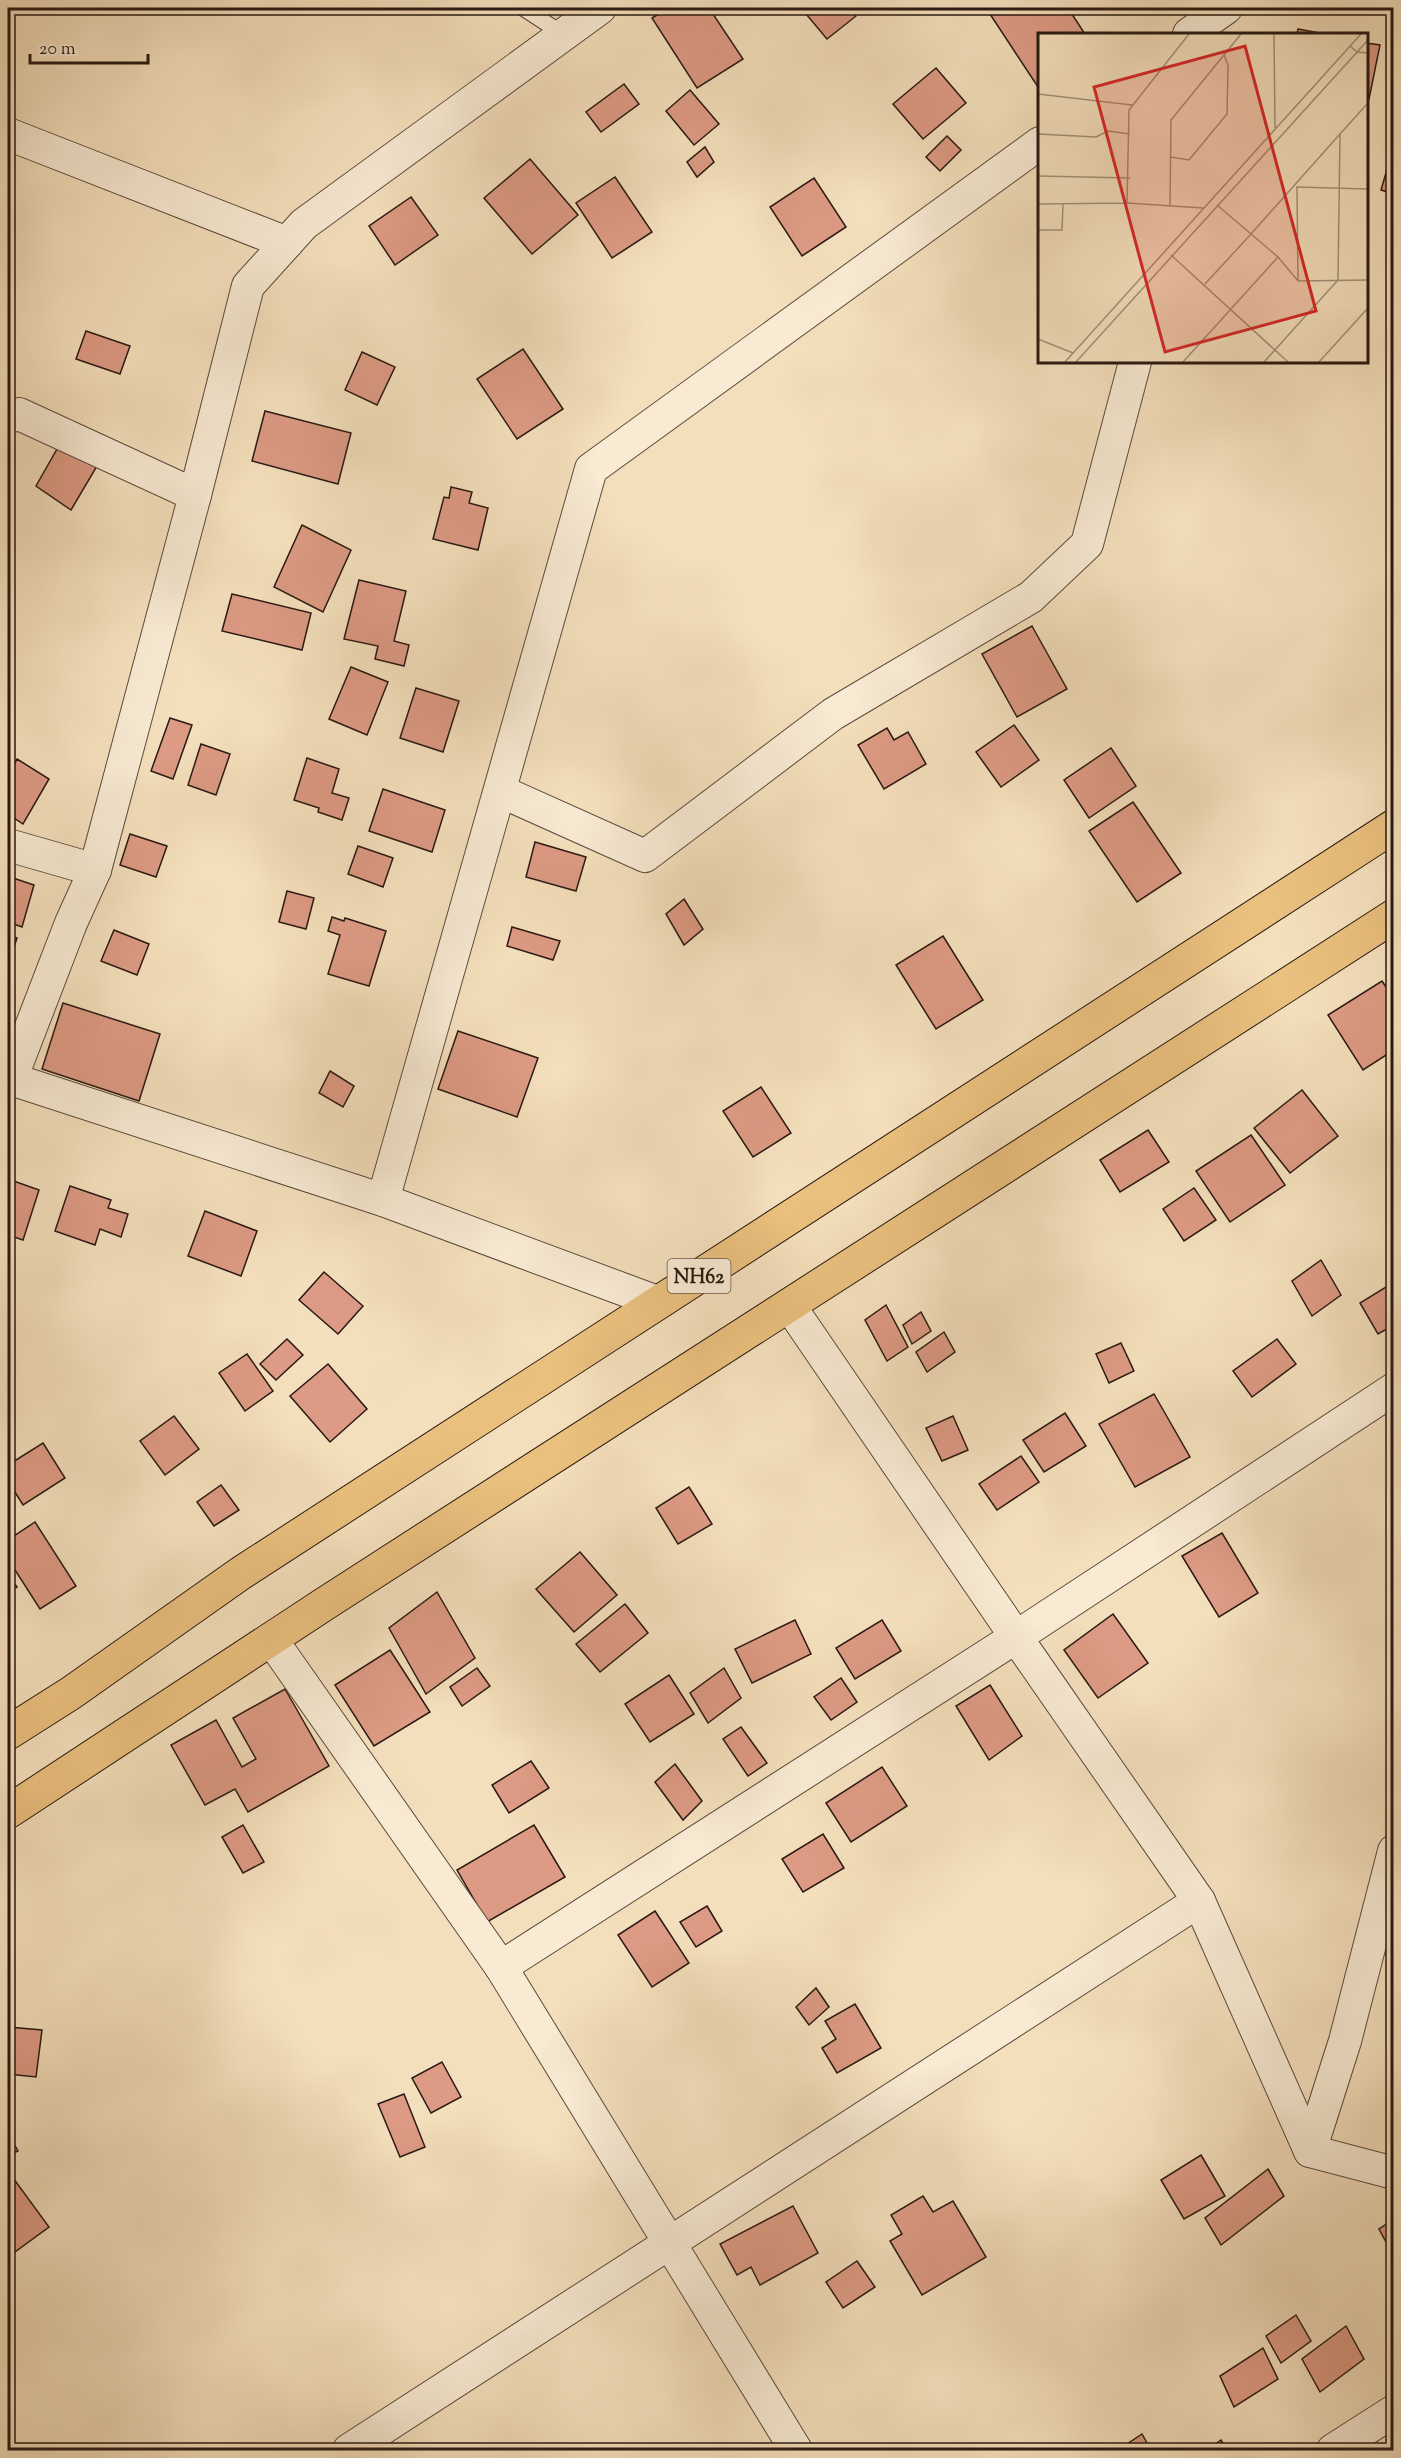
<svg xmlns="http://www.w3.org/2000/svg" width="1401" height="2458" font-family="'Sorts Mill Goudy',serif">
<rect width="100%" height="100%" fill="#f4dfbc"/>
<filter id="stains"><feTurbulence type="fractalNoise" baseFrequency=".00333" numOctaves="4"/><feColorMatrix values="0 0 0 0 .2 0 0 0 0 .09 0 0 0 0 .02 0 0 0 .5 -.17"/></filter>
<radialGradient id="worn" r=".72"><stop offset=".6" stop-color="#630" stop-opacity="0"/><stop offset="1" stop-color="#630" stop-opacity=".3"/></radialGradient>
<!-- building -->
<g fill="#dd9a84" stroke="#291912" stroke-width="1.5">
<path d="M 668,8 L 709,8 L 743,59 L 697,88 L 652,18 Z"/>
<path d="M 801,8 L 849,8 L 856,16 L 827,39 Z"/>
<path d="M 986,8 L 1068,8 L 1085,34 L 1040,34 L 1040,90 Z"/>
<path d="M 1298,29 L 1325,34 L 1297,34 Z"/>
<path d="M 1366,43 L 1380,45 L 1369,99 L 1366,98 Z"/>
<path d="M 936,68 L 966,103 L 923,139 L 893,104 Z"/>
<path d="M 624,84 L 639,104 L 601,132 L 586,112 Z"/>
<path d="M 690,90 L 719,124 L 694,145 L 666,111 Z"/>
<path d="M 947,136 L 961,150 L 940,171 L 926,157 Z"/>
<path d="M 705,147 L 714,162 L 697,177 L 687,162 Z"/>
<path d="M 1392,152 L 1394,153 L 1394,194 L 1381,190 Z"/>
<path d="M 530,159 L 578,215 L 532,254 L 484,198 Z"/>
<path d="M 615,177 L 652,232 L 612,258 L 576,203 Z"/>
<path d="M 814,178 L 846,227 L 802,256 L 770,207 Z"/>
<path d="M 411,197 L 438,235 L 395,265 L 369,226 Z"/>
<path d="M 86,331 L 130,346 L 120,374 L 76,359 Z"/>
<path d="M 523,349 L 563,409 L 517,439 L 477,379 Z"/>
<path d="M 362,352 L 395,367 L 377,405 L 345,390 Z"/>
<path d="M 265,411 L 351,433 L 338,484 L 252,461 Z"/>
<path d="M 61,442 L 97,466 L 71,510 L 36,486 Z"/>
<path d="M 451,487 L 472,492 L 469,503 L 488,508 L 478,550 L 433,539 L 444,497 L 449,498 Z"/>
<path d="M 302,525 L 351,550 L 323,612 L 274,587 Z"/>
<path d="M 359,580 L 406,591 L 394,641 L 409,645 L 404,666 L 375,659 L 378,646 L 344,639 Z"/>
<path d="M 232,594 L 311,613 L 302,650 L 222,631 Z"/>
<path d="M 1032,626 L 1067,689 L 1017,717 L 982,654 Z"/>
<path d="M 351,667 L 388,682 L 367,735 L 329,719 Z"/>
<path d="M 416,688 L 459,701 L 443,752 L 400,738 Z"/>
<path d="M 170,718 L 192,725 L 173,779 L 151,771 Z"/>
<path d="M 1014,725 L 1039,760 L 1001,787 L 976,752 Z"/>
<path d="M 887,728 L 894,740 L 908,732 L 926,764 L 884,789 L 858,745 Z"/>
<path d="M 201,744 L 230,754 L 216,795 L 188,785 Z"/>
<path d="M 1111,748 L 1136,786 L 1089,818 L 1064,780 Z"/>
<path d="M 307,758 L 339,769 L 332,793 L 349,798 L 342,820 L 318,812 L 319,808 L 294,800 Z"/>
<path d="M 17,759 L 49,779 L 23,824 L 8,814 L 8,777 Z"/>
<path d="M 383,789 L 445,810 L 432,852 L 369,831 Z"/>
<path d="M 1133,802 L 1181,873 L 1137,902 L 1089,831 Z"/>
<path d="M 130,834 L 167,846 L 156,877 L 120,865 Z"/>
<path d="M 535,842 L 586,857 L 576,891 L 526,877 Z"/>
<path d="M 358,846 L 393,858 L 383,887 L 348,874 Z"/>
<path d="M 10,877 L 34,885 L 22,927 L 8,922 L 8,884 Z"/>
<path d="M 287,891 L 314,898 L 306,929 L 279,922 Z"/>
<path d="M 684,899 L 703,929 L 684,945 L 666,914 Z"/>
<path d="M 332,917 L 344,921 L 345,918 L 386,931 L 369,986 L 328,974 L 340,935 L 328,931 Z"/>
<path d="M 512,927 L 560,941 L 553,960 L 507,946 Z"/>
<path d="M 114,930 L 149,944 L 137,975 L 101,961 Z"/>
<path d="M 8,935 L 17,938 L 8,966 Z"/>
<path d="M 943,936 L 983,1000 L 936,1029 L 896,965 Z"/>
<path d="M 1382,981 L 1394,999 L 1394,1050 L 1363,1070 L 1328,1015 Z"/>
<path d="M 63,1003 L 160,1034 L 139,1101 L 42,1069 Z"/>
<path d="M 458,1031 L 538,1058 L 517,1117 L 438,1089 Z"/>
<path d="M 330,1071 L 354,1086 L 343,1107 L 319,1093 Z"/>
<path d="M 761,1087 L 791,1133 L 753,1157 L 723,1111 Z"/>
<path d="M 1302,1090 L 1338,1136 L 1290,1173 L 1254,1128 Z"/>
<path d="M 1148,1130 L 1169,1162 L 1120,1192 L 1100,1160 Z"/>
<path d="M 1251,1135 L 1285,1185 L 1230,1222 L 1196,1171 Z"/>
<path d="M 8,1179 L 39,1190 L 23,1240 L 8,1235 Z"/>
<path d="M 70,1186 L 111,1200 L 108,1208 L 128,1214 L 121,1237 L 100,1229 L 95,1245 L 55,1231 Z"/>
<path d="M 1194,1188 L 1216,1220 L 1184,1241 L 1163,1209 Z"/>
<path d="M 205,1211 L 257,1231 L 241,1276 L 188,1256 Z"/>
<path d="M 1321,1260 L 1341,1295 L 1312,1316 L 1292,1281 Z"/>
<path d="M 324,1272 L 363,1306 L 338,1334 L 299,1300 Z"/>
<path d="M 1394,1282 L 1394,1325 L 1378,1334 L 1360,1303 Z"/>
<path d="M 886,1305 L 908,1347 L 887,1361 L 865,1320 Z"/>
<path d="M 921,1312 L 931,1331 L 912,1344 L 903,1325 Z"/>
<path d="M 944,1332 L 955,1352 L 927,1372 L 916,1352 Z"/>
<path d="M 287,1339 L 303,1355 L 276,1380 L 260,1364 Z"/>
<path d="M 1277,1339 L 1296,1364 L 1252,1397 L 1233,1371 Z"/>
<path d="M 1121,1343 L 1134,1371 L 1109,1383 L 1096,1354 Z"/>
<path d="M 247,1354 L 273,1391 L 245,1411 L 219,1373 Z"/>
<path d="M 328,1364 L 367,1409 L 330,1442 L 290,1396 Z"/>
<path d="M 1154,1394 L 1190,1457 L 1135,1487 L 1099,1424 Z"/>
<path d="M 1065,1413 L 1086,1446 L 1044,1472 L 1023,1440 Z"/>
<path d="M 174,1416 L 199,1449 L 165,1475 L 140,1441 Z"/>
<path d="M 953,1416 L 968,1450 L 942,1461 L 926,1428 Z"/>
<path d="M 43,1443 L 65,1478 L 23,1505 L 8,1481 L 8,1465 Z"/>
<path d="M 1021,1456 L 1039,1482 L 997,1510 L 979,1484 Z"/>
<path d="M 221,1485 L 239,1510 L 214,1526 L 197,1502 Z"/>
<path d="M 689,1487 L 712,1524 L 678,1544 L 656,1508 Z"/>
<path d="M 35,1522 L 76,1586 L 40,1609 L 8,1559 L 8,1540 Z"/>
<path d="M 1222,1533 L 1258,1593 L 1219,1617 L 1182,1556 Z"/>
<path d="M 580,1552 L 617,1595 L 574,1632 L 536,1589 Z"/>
<path d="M 8,1574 L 17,1587 L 8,1593 Z"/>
<path d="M 437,1592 L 475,1658 L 426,1694 L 389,1628 Z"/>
<path d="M 625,1604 L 648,1633 L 600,1672 L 576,1644 Z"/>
<path d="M 1113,1614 L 1148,1663 L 1098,1698 L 1064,1650 Z"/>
<path d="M 795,1620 L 811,1654 L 752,1683 L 735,1649 Z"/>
<path d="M 882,1620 L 901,1651 L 855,1679 L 836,1648 Z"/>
<path d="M 390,1650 L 430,1712 L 374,1746 L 335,1685 Z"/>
<path d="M 477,1668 L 490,1686 L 462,1706 L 450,1687 Z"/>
<path d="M 724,1668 L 741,1698 L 708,1723 L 690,1693 Z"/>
<path d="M 669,1675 L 694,1714 L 650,1742 L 625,1704 Z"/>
<path d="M 841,1678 L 857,1702 L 831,1720 L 814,1697 Z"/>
<path d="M 990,1685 L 1022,1736 L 989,1760 L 956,1706 Z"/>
<path d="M 285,1689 L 329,1766 L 248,1812 L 235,1789 L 205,1805 L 171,1745 L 216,1720 L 242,1767 L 256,1759 L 233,1718 Z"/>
<path d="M 741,1727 L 767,1763 L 748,1776 L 723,1739 Z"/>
<path d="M 531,1761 L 549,1788 L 509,1813 L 492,1785 Z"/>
<path d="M 675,1764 L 702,1801 L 683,1820 L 655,1782 Z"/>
<path d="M 882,1767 L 907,1806 L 851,1842 L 826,1803 Z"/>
<path d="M 243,1825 L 264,1862 L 243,1873 L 222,1837 Z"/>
<path d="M 534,1825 L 565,1877 L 487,1922 L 457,1870 Z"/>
<path d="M 823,1834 L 844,1868 L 803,1892 L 782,1859 Z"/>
<path d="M 707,1906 L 722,1931 L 696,1947 L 680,1922 Z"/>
<path d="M 655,1911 L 689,1963 L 652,1987 L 618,1935 Z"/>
<path d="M 816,1988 L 829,2007 L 809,2025 L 796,2007 Z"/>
<path d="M 855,2004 L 881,2048 L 837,2073 L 822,2048 L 836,2039 L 825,2021 Z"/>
<path d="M 8,2027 L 42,2030 L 36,2077 L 8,2074 Z"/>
<path d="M 442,2062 L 461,2097 L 431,2113 L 412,2078 Z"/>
<path d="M 404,2094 L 425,2147 L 400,2157 L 378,2104 Z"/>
<path d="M 8,2133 L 18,2151 L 8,2156 Z"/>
<path d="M 1201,2155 L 1225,2196 L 1184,2219 L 1161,2180 Z"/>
<path d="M 1268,2169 L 1284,2196 L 1221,2245 L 1205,2218 Z"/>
<path d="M 8,2171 L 49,2227 L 8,2257 Z"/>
<path d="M 923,2196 L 933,2212 L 953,2201 L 986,2257 L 922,2295 L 890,2241 L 902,2234 L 891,2215 Z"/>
<path d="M 793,2206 L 818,2253 L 760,2285 L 751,2267 L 737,2275 L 720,2244 Z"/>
<path d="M 1394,2219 L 1394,2257 L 1379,2229 Z"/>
<path d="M 857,2261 L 875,2287 L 843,2308 L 826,2282 Z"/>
<path d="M 1296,2315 L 1311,2341 L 1281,2363 L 1266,2336 Z"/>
<path d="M 1346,2326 L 1364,2359 L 1320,2392 L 1302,2359 Z"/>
<path d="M 1263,2348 L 1278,2379 L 1234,2407 L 1220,2376 Z"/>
<path d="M 1142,2434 L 1151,2450 L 1118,2450 Z"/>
<path d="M 1221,2440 L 1227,2450 L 1207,2450 Z"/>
</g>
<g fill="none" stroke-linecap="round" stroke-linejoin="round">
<defs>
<path id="service" d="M 523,8 L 563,34"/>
<g id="minor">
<path d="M 1189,34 L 1226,8"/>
<path d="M 8,134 L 287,243"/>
<path d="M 8,417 L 19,414 L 195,495"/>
<path d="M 500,791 L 645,856 L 833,714 L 1031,597 L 1087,544 L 1135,362"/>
<path d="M 8,845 L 95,870"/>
<path d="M 8,1078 L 383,1200 L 657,1302"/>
<path d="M 11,1079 L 71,923 L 95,870 L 195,495 L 248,286 L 304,224 L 600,8"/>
<path d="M 383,1200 L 591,469 L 1040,143"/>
<path d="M 789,1305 L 1016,1637 L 1394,1389"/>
<path d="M 271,1639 L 501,1967 L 796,2450"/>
<path d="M 501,1967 L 1016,1637 L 1199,1901 L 1310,2151 L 1394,2173"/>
<path d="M 1310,2151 L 1345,2041 L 1394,1851"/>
<path d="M 349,2450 L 1199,1901"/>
<path d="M 1333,2450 L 1394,2411"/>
</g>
<g id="primary">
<path d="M 8,1733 L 71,1693 L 241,1573 L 1394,826"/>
<path d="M 8,1812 L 326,1603 L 1394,916"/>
</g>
</defs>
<!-- service casing -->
<use href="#service" stroke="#5c4a3c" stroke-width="17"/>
<!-- minor casing -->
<use href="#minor" stroke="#5c4a3c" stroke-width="34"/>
<!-- primary casing -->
<use href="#primary" stroke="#291912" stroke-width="35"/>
<!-- service -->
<use href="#service" stroke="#f8ead3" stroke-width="15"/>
<!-- minor -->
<use href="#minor" stroke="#f8ead3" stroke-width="32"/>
<!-- primary -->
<use href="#primary" stroke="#eac07e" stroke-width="33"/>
</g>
<g text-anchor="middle" stroke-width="4.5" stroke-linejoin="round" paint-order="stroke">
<!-- shield labels -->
<rect fill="#f8ead3" stroke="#67584c" stroke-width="1.5" x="667.5" y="1259" width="63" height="34" rx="4.5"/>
<g font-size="20" font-weight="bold" fill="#291912">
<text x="699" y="1283">NH62</text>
</g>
</g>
<!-- overview -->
<g transform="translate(1038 33)">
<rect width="330" height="330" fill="#f4dfbc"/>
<path fill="none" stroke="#a39078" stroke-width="1.5" d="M 236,1 L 237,95M 312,13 L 319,19 L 330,20M 0,61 L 94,72M 0,101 L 58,104 L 70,98 L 92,101M 133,124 L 151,127 L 189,81 L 190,32 L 186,22M 0,143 L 92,145M 258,154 L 330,156M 259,155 L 260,248M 89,170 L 91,77 L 151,1M 0,171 L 89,170 L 165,175M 132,172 L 133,87 L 203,1M 179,172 L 213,201 L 302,101M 0,197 L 24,197 L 25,171M 133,222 L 250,329M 260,248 L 330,247M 167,251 L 213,201 L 240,224 L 260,248M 0,306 L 35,320M 27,329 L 323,1M 38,329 L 330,7M 145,329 L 240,224M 226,329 L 300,247 L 302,101 L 330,70M 281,329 L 330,275"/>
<path fill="#d62828" fill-opacity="0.15" stroke="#d62828" stroke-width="3" d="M 207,13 L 278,278 L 127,319 L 56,54 Z"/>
<rect width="330" height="330" fill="none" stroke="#291912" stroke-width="3"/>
</g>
<!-- margin -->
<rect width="1401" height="2458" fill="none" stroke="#f4dfbc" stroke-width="30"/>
<rect x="9" y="9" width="1383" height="2440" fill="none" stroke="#291912" stroke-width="3"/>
<rect x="15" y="15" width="1371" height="2428" fill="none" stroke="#291912" stroke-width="1.5"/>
<!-- scale -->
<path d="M30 54v9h118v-9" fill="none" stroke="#291912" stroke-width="3"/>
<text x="39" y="54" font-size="18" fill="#291912" stroke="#f8ead3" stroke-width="4.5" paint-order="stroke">20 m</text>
<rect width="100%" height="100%" filter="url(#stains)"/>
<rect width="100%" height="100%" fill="url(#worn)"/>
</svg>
